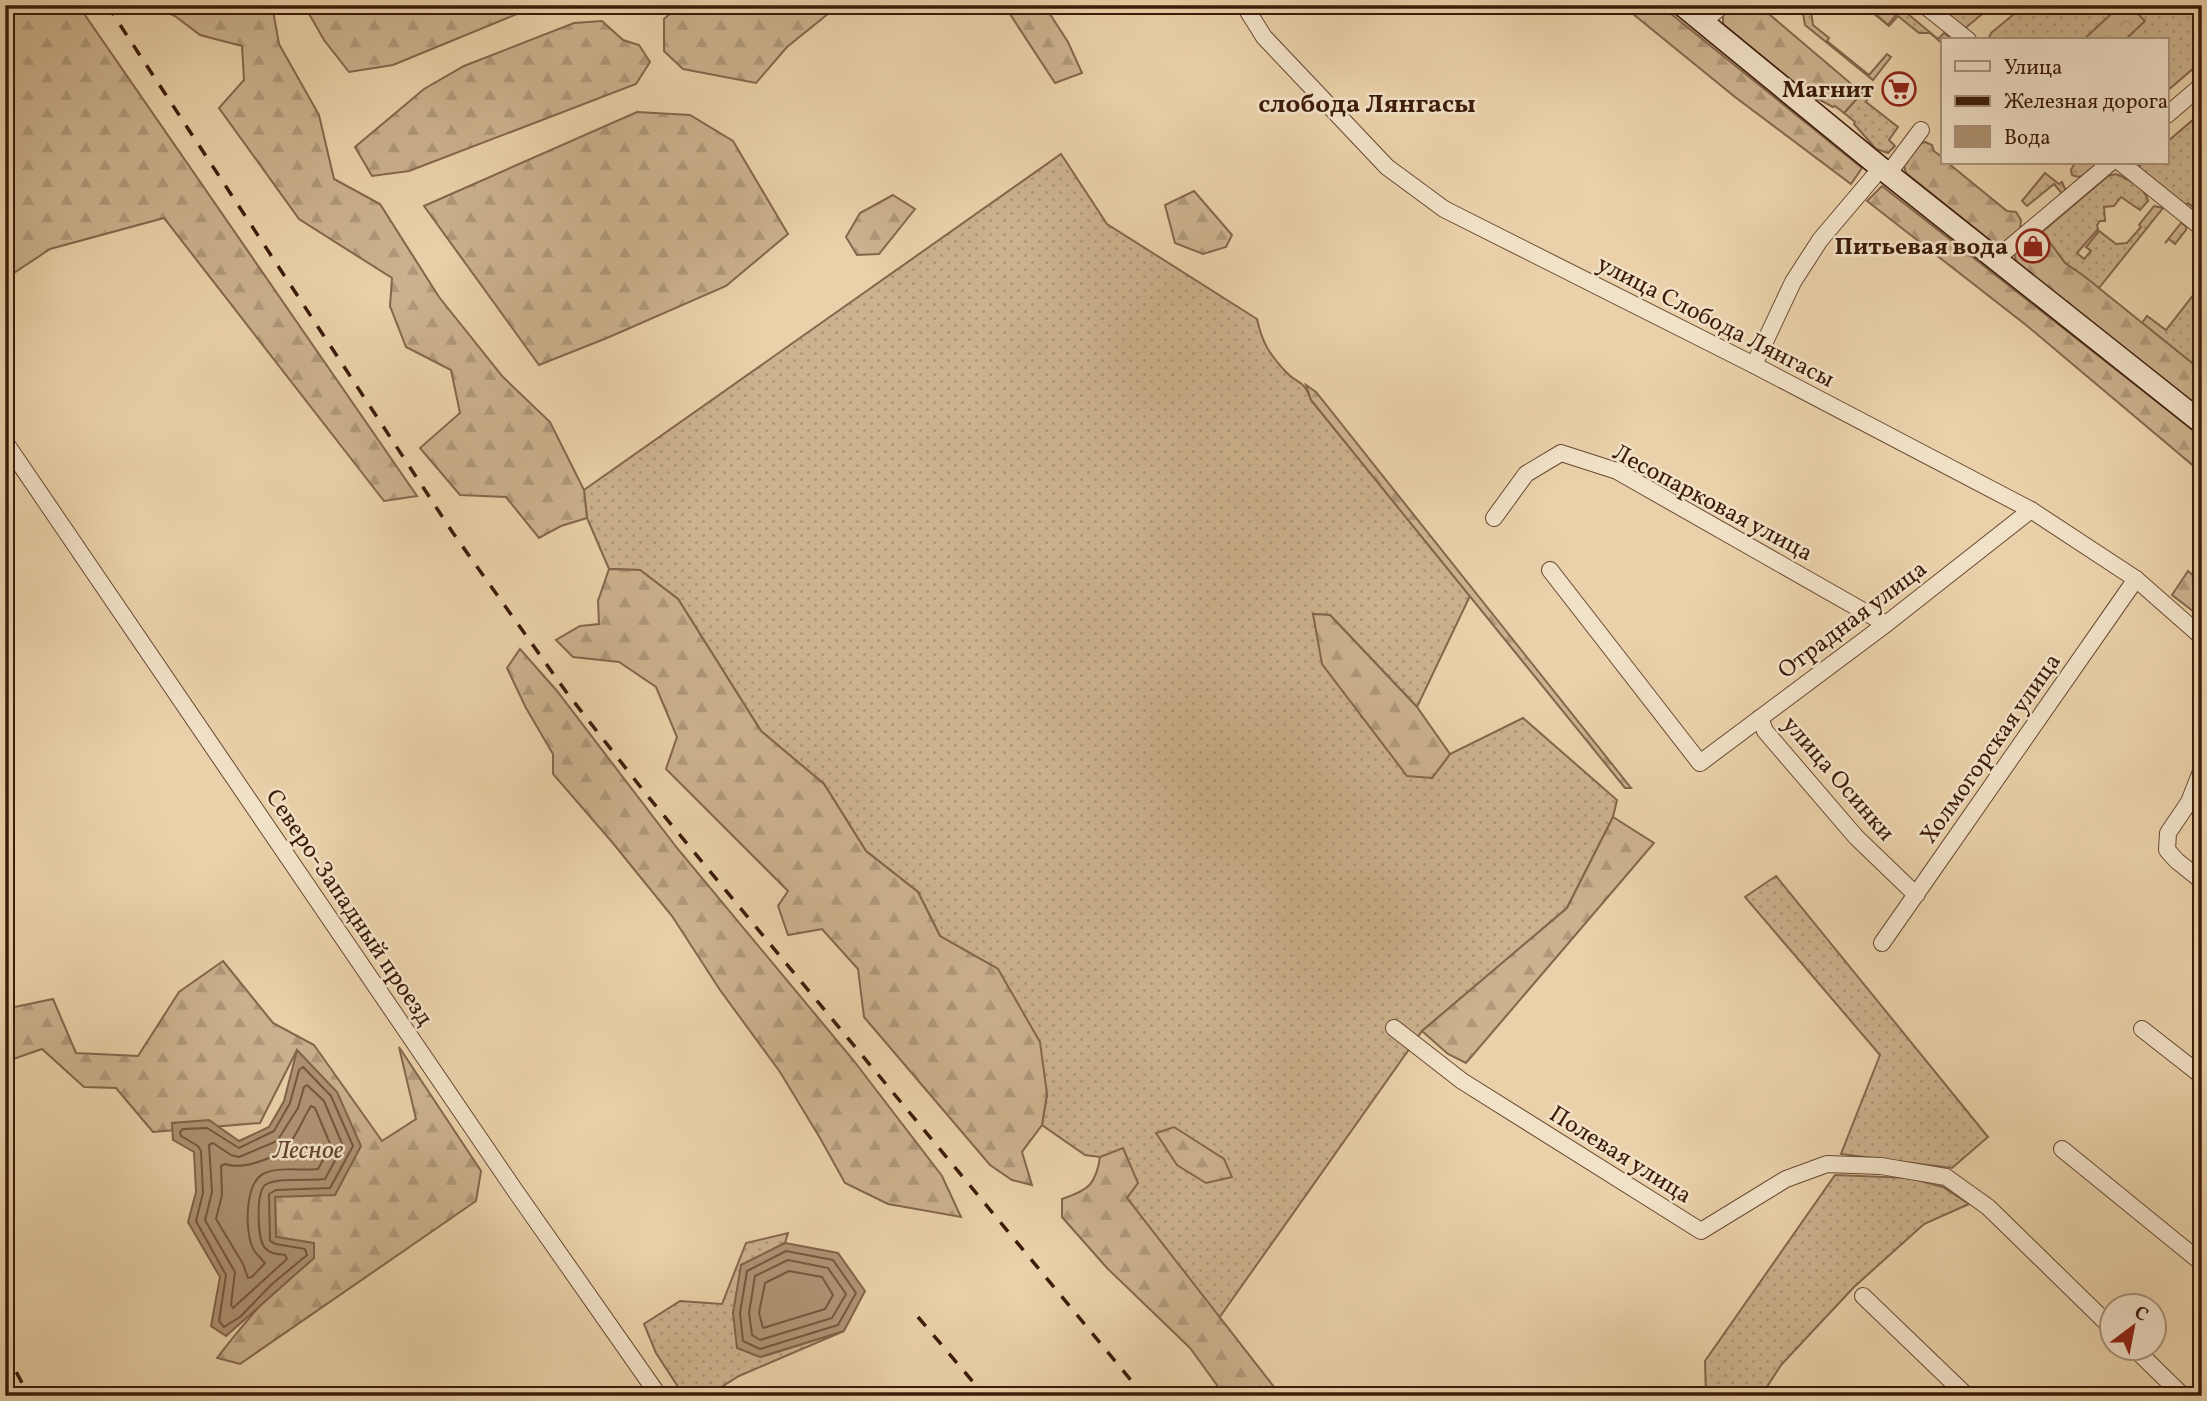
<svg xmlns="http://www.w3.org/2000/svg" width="2207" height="1401" font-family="Vollkorn,serif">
<defs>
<pattern id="grass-dots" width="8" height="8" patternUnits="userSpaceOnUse" patternTransform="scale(1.75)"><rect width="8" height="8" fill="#ccb28e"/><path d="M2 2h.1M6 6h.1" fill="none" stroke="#b09879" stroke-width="1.8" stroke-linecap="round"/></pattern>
<pattern id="forest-firs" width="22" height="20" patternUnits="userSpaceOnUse" patternTransform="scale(1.75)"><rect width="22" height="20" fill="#ccb28e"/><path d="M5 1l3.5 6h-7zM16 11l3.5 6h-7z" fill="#b09879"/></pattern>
<pattern id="park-crowns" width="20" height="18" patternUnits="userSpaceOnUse" patternTransform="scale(1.75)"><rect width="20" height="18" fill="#ccb28e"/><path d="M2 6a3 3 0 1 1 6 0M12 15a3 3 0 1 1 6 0" fill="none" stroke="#b09879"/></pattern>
</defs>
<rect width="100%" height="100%" fill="#ead1a9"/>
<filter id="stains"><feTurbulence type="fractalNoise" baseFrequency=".00286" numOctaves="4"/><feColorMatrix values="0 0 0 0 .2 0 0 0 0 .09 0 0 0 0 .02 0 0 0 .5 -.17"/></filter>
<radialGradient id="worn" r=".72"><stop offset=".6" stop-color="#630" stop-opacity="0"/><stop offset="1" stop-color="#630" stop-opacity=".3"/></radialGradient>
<!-- grass -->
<g fill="url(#grass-dots)" stroke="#84664c" stroke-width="2">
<path d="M 1792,5 L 1810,5 L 1813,25 L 1829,38 L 1827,41 L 1869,75 L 1887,54 L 1891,57 L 1873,80 L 1805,25 L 1803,13 Z"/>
<path d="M 1863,5 L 1897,5 L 1938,39 L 1944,33 L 1953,40 L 1943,40 L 1943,44 L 1930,33 L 1919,33 L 1898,16 L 1889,26 Z"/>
<path d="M 1931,5 L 1993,5 L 1963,30 Z"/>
<path d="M 2025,5 L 2202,5 L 2202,61 L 2167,91 L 2167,40 L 1988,40 L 1991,33 Z"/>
<path d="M 1862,93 L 1868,98 L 1866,102 L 1898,127 L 1889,140 L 1895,146 L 1888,153 L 1876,149 L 1854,124 L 1855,122 L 1844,113 Z"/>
<path d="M 2202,112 L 2202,215 L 2188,203 L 2183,208 L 2135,170 L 2143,163 L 2167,163 L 2167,142 Z"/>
<path d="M 1061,154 L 1107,224 L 1257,319 C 1262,342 1269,354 1286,372 C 1299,386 1303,378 1311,400 L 1470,596 L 1417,707 L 1330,615 L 1314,614 L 1432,778 L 1450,754 L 1523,718 L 1617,800 L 1613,817 L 1567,908 L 1422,1031 L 1219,1318 L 1127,1198 L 1123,1149 L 1100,1157 L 1085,1155 L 1042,1125 L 1047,1094 L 998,969 L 940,936 L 918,892 L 866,851 L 824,784 L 761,731 L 678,599 L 640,570 L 609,569 L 587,518 L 584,490 Z"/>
<path d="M 2075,163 L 2097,163 C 2093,173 2083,180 2072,175 L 2071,170 Z"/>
<path d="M 2045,173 L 2059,184 L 2062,182 L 2065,189 L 2064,196 L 2054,184 L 2027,206 L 2022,201 Z"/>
<path d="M 2116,174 C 2128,179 2146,188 2148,201 L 2140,210 L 2121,197 L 2114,206 L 2104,207 L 2105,221 L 2100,221 L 2097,225 L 2098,229 L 2077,253 L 2084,259 L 2091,251 L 2086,247 L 2099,231 L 2116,244 L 2127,243 L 2141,227 L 2139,225 L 2154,206 L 2163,208 L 2099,288 L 2065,263 L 2042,232 L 2108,176 Z"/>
<path d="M 2181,223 L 2186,226 L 2186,230 L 2175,244 L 2169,239 L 2165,243 Z"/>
<path d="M 2202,281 L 2202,294 L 2196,301 L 2202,306 L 2202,326 L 2195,334 L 2202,339 L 2202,371 L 2142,323 L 2147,316 L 2166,330 L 2201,285 Z"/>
<path d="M 1776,876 L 1988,1137 L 1952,1168 L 1841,1154 L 1880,1055 L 1745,897 Z"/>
<path d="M 1835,1175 L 1909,1178 L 1943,1187 L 1969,1204 L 1924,1224 L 1854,1287 L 1781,1365 L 1761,1396 L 1706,1396 L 1705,1361 Z"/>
<path d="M 788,1233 L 785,1243 L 741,1265 L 761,1357 L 844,1331 L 739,1376 L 707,1396 L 684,1396 L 656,1353 L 644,1324 L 680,1301 L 722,1304 L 746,1243 Z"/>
</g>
<!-- forest -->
<g fill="url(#forest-firs)" stroke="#84664c" stroke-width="2">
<path d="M 5,5 L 78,5 L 417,496 L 384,501 L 164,218 L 50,249 L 5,279 Z"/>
<path d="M 150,5 L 272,5 L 279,44 L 319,115 L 334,179 L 380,204 L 439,297 L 503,377 L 550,422 L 584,490 L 587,518 L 561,526 L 539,538 L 506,497 L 460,495 L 420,448 L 460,413 L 451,370 L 406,347 L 390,306 L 392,278 L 299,219 L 219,108 L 244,80 L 242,46 L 200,35 L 175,16 Z"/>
<path d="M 304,5 L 539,5 L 393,65 L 349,72 L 324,40 Z"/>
<path d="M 680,5 L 839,5 L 787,47 L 756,83 L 683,69 L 664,51 L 664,19 Z"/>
<path d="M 1004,5 L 1044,5 L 1068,42 L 1082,73 L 1055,83 Z"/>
<path d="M 1622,5 L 1660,5 L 1862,168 L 1851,184 L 1735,97 Z"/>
<path d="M 1733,5 L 1762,5 L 1763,9 L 1862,93 L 1844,113 L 1835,106 L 1833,107 L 1807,93 L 1723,24 L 1723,15 Z"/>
<path d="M 602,21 L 623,40 L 639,45 L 650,62 L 636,84 L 409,171 L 372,176 L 355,147 L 424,89 L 464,66 L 574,23 Z"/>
<path d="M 637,112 L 690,115 L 733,141 L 788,234 L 726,286 L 607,338 L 539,365 L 424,206 Z"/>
<path d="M 1925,142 L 1932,145 L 1934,151 L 1943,158 L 1943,163 L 1948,163 L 2007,211 L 2016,212 L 2021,220 L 2020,231 L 2002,244 L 1992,242 L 1906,173 L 1904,166 L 1919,144 Z"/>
<path d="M 1882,186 L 2202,437 L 2202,473 L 2026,325 L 1867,201 Z"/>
<path d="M 1194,191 L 1232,235 L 1226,247 L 1203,254 L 1175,243 L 1165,205 Z"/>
<path d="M 893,195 L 915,209 L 879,254 L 857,255 L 846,237 L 860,213 Z"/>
<path d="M 2042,232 L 2065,263 L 2084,276 L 2202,371 L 2202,413 L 2018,266 L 2014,254 Z"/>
<path d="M 1306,385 L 1316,392 L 1631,788 L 1625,788 L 1311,400 Z"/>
<path d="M 609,569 L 640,570 L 678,599 L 761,731 L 824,784 L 866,851 L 918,892 L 940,936 L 998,969 L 1040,1042 L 1047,1094 L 1042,1125 L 1022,1152 L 1032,1185 L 1012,1180 L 990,1165 L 864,1017 L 858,969 L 822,929 L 788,935 L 778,906 L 788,891 L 666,769 L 677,737 L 656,687 L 619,662 L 573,657 L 556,640 L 580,626 L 599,624 L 598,601 Z"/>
<path d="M 2188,571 L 2202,583 L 2202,618 L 2172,595 Z"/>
<path d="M 1313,614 L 1330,615 L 1417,707 L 1450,754 L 1432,778 L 1407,776 L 1322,664 Z"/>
<path d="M 520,649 L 557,691 L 677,848 L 854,1061 L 942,1176 L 961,1217 L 888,1204 L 845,1183 L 820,1138 L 780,1072 L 720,990 L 672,916 L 612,842 L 553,774 L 553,754 L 526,708 L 507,668 Z"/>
<path d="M 1613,817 L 1654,843 L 1466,1063 L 1448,1054 L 1422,1031 L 1567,908 Z"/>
<path d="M 223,961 L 273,1023 L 314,1045 L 382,1141 L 416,1119 L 399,1047 L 481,1171 L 476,1201 L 240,1364 L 217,1358 C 247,1318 282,1282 313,1243 L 276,1237 L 275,1197 L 297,1050 L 260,1123 L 153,1132 L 116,1088 L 84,1087 L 42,1049 L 8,1061 L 5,1059 L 5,1009 L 53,999 L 76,1053 L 138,1056 L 179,992 Z"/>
<path d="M 1174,1127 L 1224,1159 L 1232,1177 L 1206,1183 L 1177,1165 L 1156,1133 Z"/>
<path d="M 1123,1148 L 1138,1183 L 1127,1198 L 1281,1396 L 1225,1396 L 1190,1348 L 1107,1268 L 1062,1217 L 1062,1199 C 1089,1190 1096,1184 1100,1157 Z"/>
</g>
<!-- park -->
<g fill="url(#park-crowns)" stroke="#84664c" stroke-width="2">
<path d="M 1865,5 L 1892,5 L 1899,11 L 1888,25 Z"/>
<path d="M 2121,5 L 2129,5 L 2145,21 L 2125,40 L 2083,40 Z"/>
</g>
<!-- water -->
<g fill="#af9373" stroke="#816349" stroke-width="2">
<path d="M 297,1050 L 337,1092 L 361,1146 L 335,1195 L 275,1197 L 276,1237 L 314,1243 L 314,1258 L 226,1336 L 211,1326 L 220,1277 L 188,1222 L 196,1192 L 194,1152 L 173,1140 L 172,1123 L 209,1120 L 239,1141 L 269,1127 L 284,1101 Z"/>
<path d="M 785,1243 L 838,1253 L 865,1291 L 844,1331 L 760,1357 L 737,1348 L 733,1313 L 741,1265 Z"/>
</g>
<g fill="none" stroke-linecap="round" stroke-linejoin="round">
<!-- shore -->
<g stroke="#76573e" stroke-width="2">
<path d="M 303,1067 L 331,1096 L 353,1146 L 330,1188 L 276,1190 L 269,1194 L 270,1241 L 276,1244 L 305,1249 L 307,1255 L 272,1284 L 240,1317 L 224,1327 L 219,1321 L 226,1275 L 196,1221 L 203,1193 L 201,1151 L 198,1146 L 181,1136 L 180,1132 L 183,1129 L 207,1128 L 239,1148 L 274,1131 L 290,1103 L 299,1070 Z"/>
<path d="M 307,1085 L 324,1101 L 343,1146 L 325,1179 C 311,1181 276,1177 265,1185 C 256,1193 257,1239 265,1248 C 270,1254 278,1254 285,1255 L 287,1259 L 233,1308 L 231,1305 L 235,1272 L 205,1220 L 212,1192 L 209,1145 L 213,1143 L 231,1155 L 239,1157 L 277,1141 L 298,1108 L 304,1087 Z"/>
<path d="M 311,1106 L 315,1108 L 331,1146 L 318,1169 C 302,1171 278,1166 263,1174 C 245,1184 245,1229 252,1246 C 254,1253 261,1258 265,1263 L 252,1277 L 248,1278 L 243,1264 L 216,1219 L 222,1195 L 221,1166 L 225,1164 C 242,1170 275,1159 288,1145 C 298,1134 303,1118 311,1106 Z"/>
<path d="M 786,1251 L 833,1260 L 856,1293 L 838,1325 L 760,1349 L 743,1341 L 740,1313 L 747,1271 Z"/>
<path d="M 788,1260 L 828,1268 L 846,1294 L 832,1318 L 760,1340 L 752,1335 L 749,1313 L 755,1276 Z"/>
<path d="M 789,1271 L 822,1277 L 833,1295 L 825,1309 L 763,1328 L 759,1313 L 765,1283 Z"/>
</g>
<defs>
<g id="street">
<path d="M 1244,5 L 1264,37 L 1387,167 L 1444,209 L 1754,365 L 2031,510 L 2136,579 L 2202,637"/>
<path d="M 1924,5 L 1968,40"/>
<path d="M 1703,22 L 1723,5"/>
<path d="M 2167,115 L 2202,85"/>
<path d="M 2121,163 L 2202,228"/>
<path d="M 1888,174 L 1921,130"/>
<path d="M 1996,259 L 2110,163"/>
<path d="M 1754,365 L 1793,282 L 1820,240 L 1881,168"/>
<path d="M 5,442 L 514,1189 L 659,1396"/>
<path d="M 1494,518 L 1526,474 L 1561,453 L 1617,471 L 1886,624"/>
<path d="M 1550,570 L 1700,763 L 1886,624 L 2031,510"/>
<path d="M 1760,718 L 1765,731 L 1856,837 L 1910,889 L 1917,894"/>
<path d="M 2202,769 L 2189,802 L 2168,833 L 2167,850 L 2177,861 L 2202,881"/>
<path d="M 1882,943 L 2136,579"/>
<path d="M 1394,1028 L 1462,1081 L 1701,1231 L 1786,1179 L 1827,1164 L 1881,1166 L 1946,1177 L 1988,1207 L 2112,1328"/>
<path d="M 2142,1029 L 2202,1076"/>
<path d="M 2062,1149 L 2202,1263"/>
<path d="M 1863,1296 L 1967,1396"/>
<path d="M 2134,1348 L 2183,1396"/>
</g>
<path id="secondary" d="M 1682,5 L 1881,168 L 2202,423"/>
</defs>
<!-- street casing -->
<use href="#street" stroke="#684832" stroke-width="18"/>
<!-- secondary casing -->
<use href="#secondary" stroke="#3c1b0a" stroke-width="24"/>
<!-- street -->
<use href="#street" stroke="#f1e1c7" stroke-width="16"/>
<!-- secondary -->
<use href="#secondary" stroke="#f1e1c7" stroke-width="21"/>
<!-- rail -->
<g stroke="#3c1b0a" stroke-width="3.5" stroke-dasharray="12 12" stroke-linecap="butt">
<path d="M 107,5 L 453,533 L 567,693 L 646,794 L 1144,1396"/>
<path d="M 918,1317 L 985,1396"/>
<path d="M 5,1351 L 29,1396"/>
</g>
</g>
<!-- icons -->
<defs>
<symbol id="supermarket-ring" viewBox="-11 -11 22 22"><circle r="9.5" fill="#f1e1c7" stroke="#8f2418" stroke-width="1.5"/><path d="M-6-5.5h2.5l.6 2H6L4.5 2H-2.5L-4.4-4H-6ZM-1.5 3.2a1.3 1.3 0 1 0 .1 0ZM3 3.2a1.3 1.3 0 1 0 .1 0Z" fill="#8f2418"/></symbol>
<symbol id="shop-ring" viewBox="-11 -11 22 22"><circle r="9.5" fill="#f1e1c7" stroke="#8f2418" stroke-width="1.5"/><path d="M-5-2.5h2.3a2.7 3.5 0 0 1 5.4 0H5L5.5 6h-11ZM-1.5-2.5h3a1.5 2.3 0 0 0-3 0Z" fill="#8f2418"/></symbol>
</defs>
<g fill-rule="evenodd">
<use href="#supermarket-ring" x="1880" y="70" width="38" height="38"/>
<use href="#shop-ring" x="2014" y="227" width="38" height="38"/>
</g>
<g text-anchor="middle" stroke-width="5" stroke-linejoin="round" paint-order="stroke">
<!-- poi labels -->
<g font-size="24" font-weight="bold" fill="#3c1b0a" stroke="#f1e1c7" text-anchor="end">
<text x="1874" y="97">Магнит</text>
<text x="2008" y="254">Питьевая вода</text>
</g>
<!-- street labels -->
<g font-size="24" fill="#3c1b0a" stroke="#f1e1c7">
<text transform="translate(1716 321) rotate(27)" y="8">улица Слобода Лянгасы</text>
<text transform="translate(1713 502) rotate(28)" y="8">Лесопарковая улица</text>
<text transform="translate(1852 619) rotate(-37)" y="8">Отрадная улица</text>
<text transform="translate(1990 748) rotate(-55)" y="8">Холмогорская улица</text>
<text transform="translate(1839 778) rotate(49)" y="8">улица Осинки</text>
<text transform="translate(350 907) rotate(56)" y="8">Северо-Западный проезд</text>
<text transform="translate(1621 1154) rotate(32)" y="8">Полевая улица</text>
</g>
<!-- neighbourhood labels -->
<g font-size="26" font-weight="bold" fill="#3c1b0a" stroke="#f1e1c7">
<text x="1367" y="112">слобода Лянгасы</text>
</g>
<!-- water labels -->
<g font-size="26" font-style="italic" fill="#64452f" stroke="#f1e1c7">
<text x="308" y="1158">Лесное</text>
</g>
</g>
<!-- margin -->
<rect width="2207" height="1401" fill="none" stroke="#ead1a9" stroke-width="28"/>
<rect x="7" y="7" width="2193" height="1387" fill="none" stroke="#3c1b0a" stroke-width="3.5"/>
<rect x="14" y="14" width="2179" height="1373" fill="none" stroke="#3c1b0a" stroke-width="2"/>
<!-- legend -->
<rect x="1941" y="38" width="228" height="126" fill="#f1e1c7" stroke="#a9927b" stroke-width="2"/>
<rect x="1955" y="61" width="35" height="10" fill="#f1e1c7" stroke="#a9927b" stroke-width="2"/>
<text x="2004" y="74" font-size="21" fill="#3c1b0a">Улица</text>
<rect x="1955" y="96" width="35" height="10" fill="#3c1b0a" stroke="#a9927b" stroke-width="2"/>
<text x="2004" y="108" font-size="21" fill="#3c1b0a">Железная дорога</text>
<rect x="1955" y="126" width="35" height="21" fill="#af9373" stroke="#a9927b" stroke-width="2"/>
<text x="2004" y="144" font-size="21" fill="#3c1b0a">Вода</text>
<!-- north arrow -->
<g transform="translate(2133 1327) rotate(32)"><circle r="33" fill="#f1e1c7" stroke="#a9927b" stroke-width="2"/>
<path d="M0-5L12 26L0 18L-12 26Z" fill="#8f2418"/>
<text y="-10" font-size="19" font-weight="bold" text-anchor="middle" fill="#3c1b0a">С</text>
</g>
<rect width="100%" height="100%" filter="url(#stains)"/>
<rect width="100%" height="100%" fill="url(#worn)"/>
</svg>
